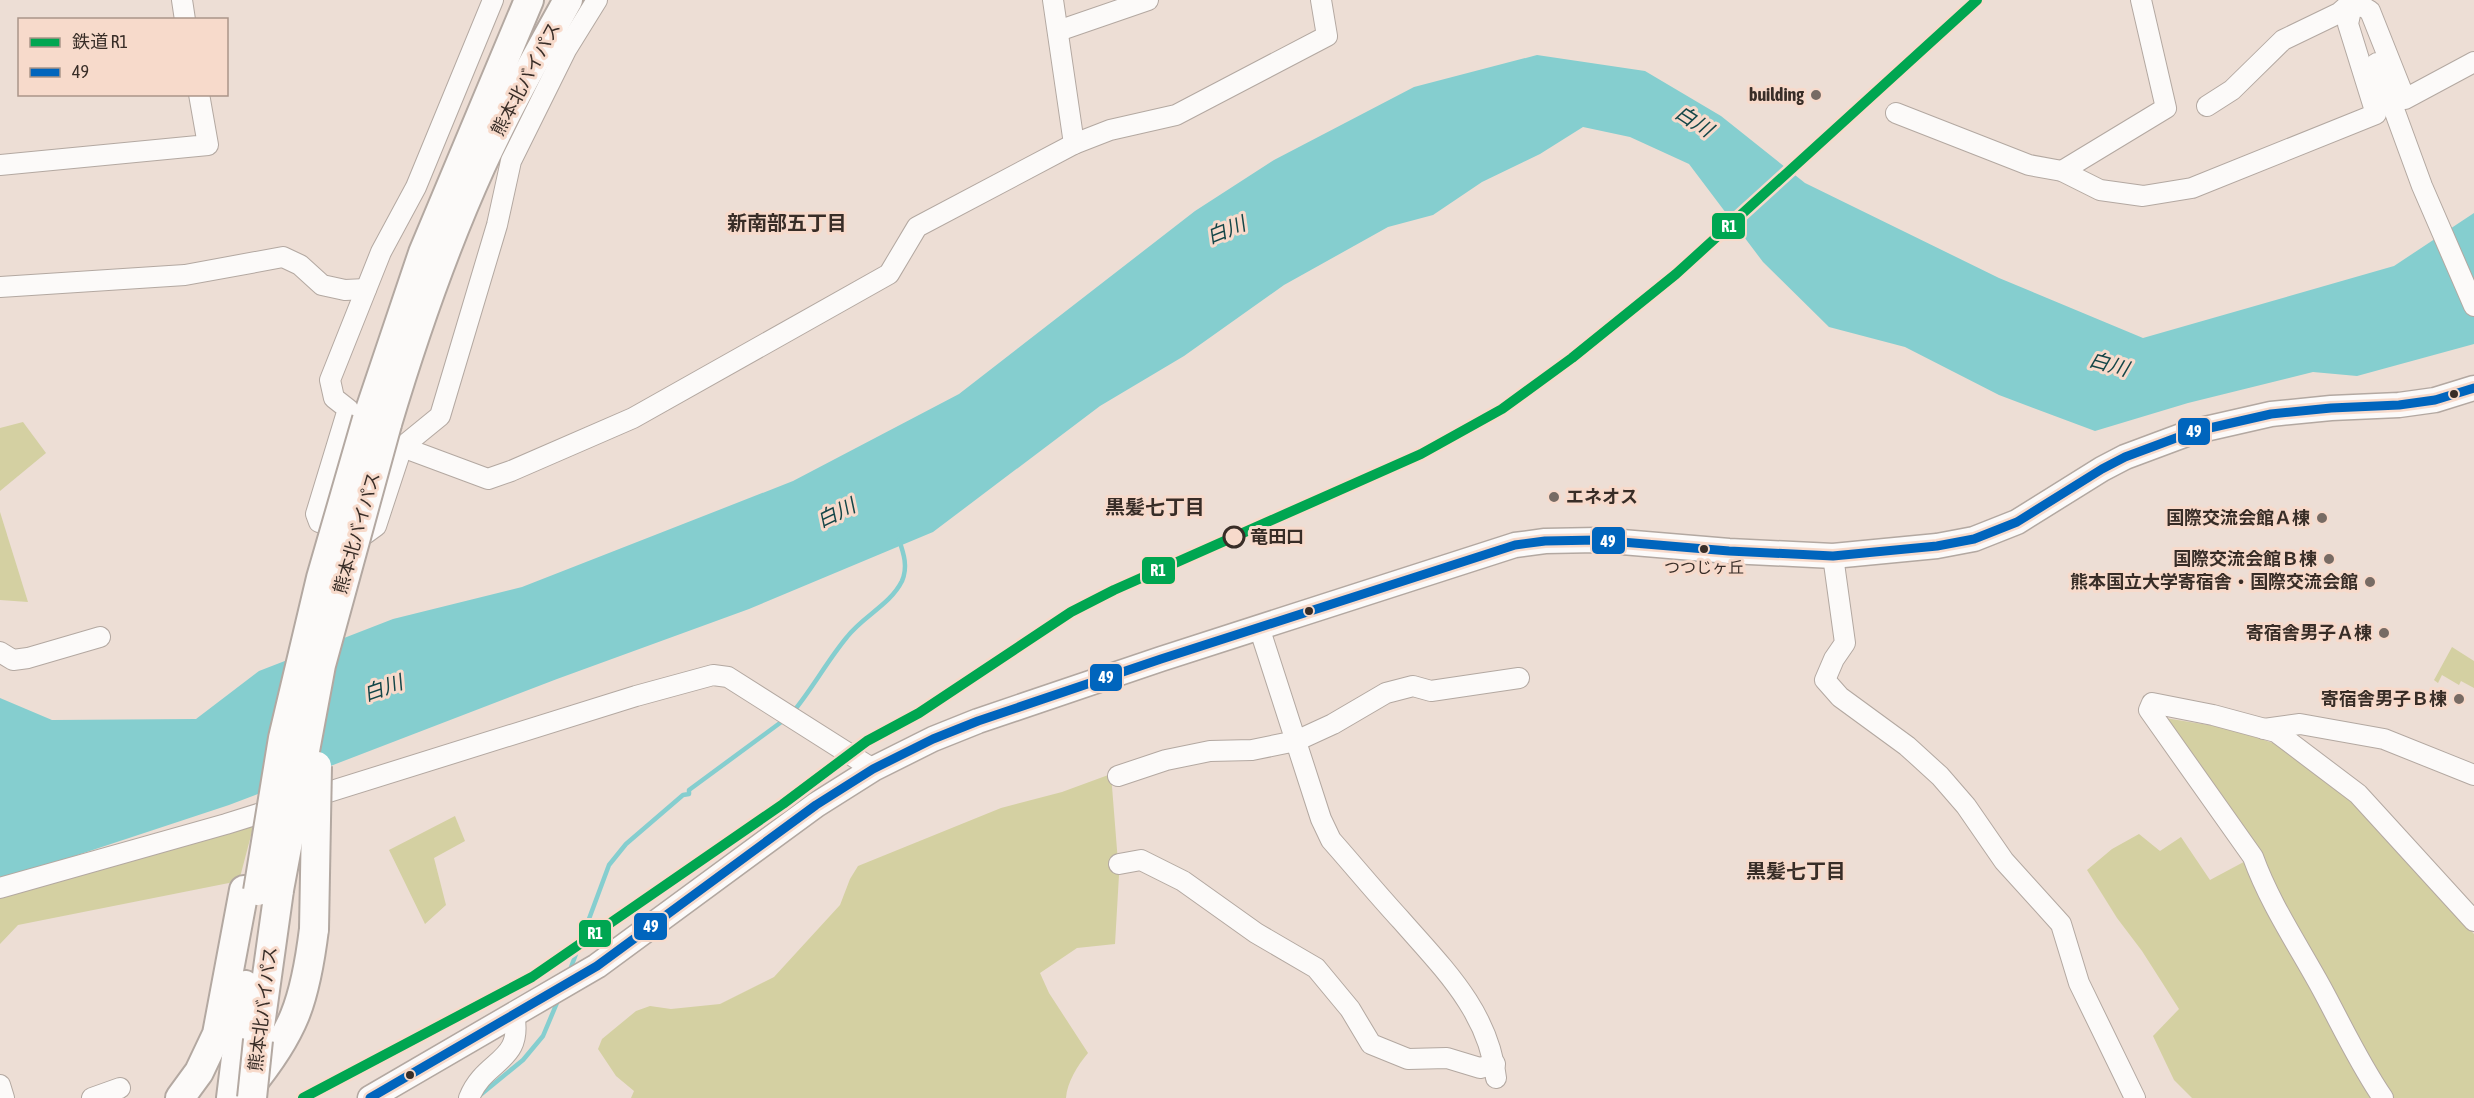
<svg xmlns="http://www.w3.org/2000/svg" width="2474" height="1098" font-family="'Asap Condensed','Noto Sans JP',sans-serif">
<rect width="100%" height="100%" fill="#edded5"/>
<!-- green -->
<g fill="#d4d0a2">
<path d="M 23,422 L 46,453 L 0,491 L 0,428 Z"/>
<path d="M 0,512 L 28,602 L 0,600 Z"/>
<path d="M 2452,647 L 2474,661 L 2474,688 L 2461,681 L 2459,685 L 2442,675 L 2438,683 L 2434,680 Z"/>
<path d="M 2165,718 L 2227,728 L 2276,744 L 2351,798 L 2474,934 L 2474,1098 L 2192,1098 L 2174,1080 L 2153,1036 L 2179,1009 L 2142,951 L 2117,918 L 2087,870 L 2112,849 L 2139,834 L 2160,851 L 2181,837 L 2210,880 L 2253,857 Z"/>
<path d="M 1111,774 L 1119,875 L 1115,944 L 1077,948 L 1040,973 L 1049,993 L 1088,1053 C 1078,1065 1067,1082 1066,1098 L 631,1098 L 634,1091 L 616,1076 L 598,1049 L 602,1039 L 636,1011 L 650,1006 L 671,1009 L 720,1004 L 774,977 L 840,905 L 850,879 L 858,866 L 1001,808 L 1062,792 Z"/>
<path d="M 455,816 L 465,841 L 434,858 L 446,905 L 425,924 L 389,850 Z"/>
<path d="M 254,824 L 239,881 L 18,925 L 0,944 L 0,896 Z"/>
</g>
<!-- water -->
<path fill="#85cecf" d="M 1537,55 L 1645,71 L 1721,116 L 1805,183 L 1999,278 L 2143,338 L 2394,266 L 2474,213 L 2474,344 L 2357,376 L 2313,372 L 2188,403 L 2095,431 L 1999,395 L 1905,347 L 1829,327 L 1763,262 L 1689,164 L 1630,137 L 1583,127 L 1540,154 L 1482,182 L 1433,215 L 1388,227 L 1284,285 L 1184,356 L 1100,406 L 933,532 L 749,609 L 557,679 L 229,805 L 17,875 L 0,877 L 0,698 L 52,720 L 196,719 L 259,671 L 393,619 L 522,587 L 793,481 L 959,394 L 1195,211 L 1274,160 L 1414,87 Z"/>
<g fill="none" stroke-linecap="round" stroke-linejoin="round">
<!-- stream -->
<g stroke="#85cecf" stroke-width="4.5">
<path d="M 793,712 C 813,688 827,661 847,637 C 863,616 890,605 902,581 C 908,567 904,554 899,540"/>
<path d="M 570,970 L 609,865 L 626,844 L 683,795 L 689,794 L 689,790 L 784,720"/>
<path d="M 479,1096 L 523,1060 L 543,1036 L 559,998"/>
</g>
<defs>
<g id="minor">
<path d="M 182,0 L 185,20"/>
<path d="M 493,0 L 416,187 L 381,252 L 330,380 L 334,398 L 348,409 L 316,514 L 319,522 L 365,534 L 376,526 L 402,447 L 440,416 L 497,225 L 511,161 L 566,50 L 597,0"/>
<path d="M 1053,0 L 1074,144"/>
<path d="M 1058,31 L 1148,0"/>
<path d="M 2377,63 L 2422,186 L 2474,306"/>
<path d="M 2207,106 L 2232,90 L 2283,40 L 2339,13 L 2354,0"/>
<path d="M 1896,113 L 2029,165 L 2062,171 L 2100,190 L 2143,196 L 2192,188 L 2376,114 L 2348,24 L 2353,1 L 2370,11 L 2405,99 L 2474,62"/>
<path d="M 0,165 L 208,145 L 199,94"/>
<path d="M 2062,171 L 2166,108 L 2141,0"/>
<path d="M 0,287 L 185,275 L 283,257 L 300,265 L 322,285 L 345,290 L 366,289"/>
<path d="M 402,447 L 488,479 L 511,471 L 633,418 L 889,274 L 917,227 L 1074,144 L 1110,130 L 1176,115 L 1327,36 L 1321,0"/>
<path d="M 1833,556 L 1845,643 L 1834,659 L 1825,680 L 1840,697 L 1907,746 L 1940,776 L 1966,806 L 2004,861 L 2061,924 L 2079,983 L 2135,1098"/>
<path d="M 1259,627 L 1321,819 L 1331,840 C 1354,866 1377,894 1401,920 C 1443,968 1489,1012 1496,1078"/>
<path d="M 0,652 L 13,660 L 28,658 L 100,637"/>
<path d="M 2264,729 L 2300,724 L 2384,739 L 2474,775"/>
<path d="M 1118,776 L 1166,760 L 1210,751 L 1252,750 L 1296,741 L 1333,724 L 1386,693 L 1413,686 L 1431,691 L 1519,678"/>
<path d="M 1119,864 L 1141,860 L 1183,881 L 1256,933 L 1316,968 L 1350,1009 L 1371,1044 L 1408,1059 L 1447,1058 L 1480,1068 L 1495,1064"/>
<path d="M 0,888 L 226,824 L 636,696 L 713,675 L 728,677 L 873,769"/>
<path d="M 0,1085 L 4,1098"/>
<path d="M 92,1098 L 120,1088"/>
<path d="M 469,1098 C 485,1058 524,1063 514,1014"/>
<path d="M 2383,1098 C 2359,1063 2342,1026 2322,989 C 2298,945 2270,904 2253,857 L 2149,710 L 2152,703 L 2213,715 L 2276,732 L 2358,794 L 2474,921"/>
</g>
<path id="major" d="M 370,1098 L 597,966 L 816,805 L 873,769 L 933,739 L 978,721 L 1161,659 L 1515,545 L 1545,541 L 1598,540 L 1729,551 L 1833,556 L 1937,546 L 1974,539 L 2017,522 L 2102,469 L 2125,457 L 2192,432 L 2271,414 L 2331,408 L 2399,405 L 2435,400 L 2474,388"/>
<g id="highway">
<path d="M 367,419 L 423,253 L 529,0"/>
<path d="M 387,424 C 413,337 443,250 481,166 C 507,109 538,54 568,0"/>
<path d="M 258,1040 L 279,890"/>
<path d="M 247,1090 C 294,1033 305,1002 314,929"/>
<path d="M 180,1098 L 199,1072 L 217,1034 L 244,890"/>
<path d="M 231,1098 L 245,985"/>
</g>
</defs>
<!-- minor casing -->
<use href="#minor" stroke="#b3a8a1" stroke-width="22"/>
<!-- major casing -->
<use href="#major" stroke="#b3a8a1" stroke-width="27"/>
<!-- highway casing -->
<use href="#highway" stroke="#b3a8a1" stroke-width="32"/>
<!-- minor -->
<use href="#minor" stroke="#fcfaf9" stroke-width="20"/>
<!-- major -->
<use href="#major" stroke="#fcfaf9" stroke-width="24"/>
<!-- highway -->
<use href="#highway" stroke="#fcfaf9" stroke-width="28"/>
<defs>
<g id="highway-bridge">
<path d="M 279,890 L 321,665 L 387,424"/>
<path d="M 258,891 L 283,738 L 321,578 L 367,419"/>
<path d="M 314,929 L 317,766"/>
<path d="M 252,1098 L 258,1040"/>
</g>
</defs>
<!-- highway-bridge casing -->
<use href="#highway-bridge" stroke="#b3a8a1" stroke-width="32" stroke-linecap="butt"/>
<!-- highway-bridge -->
<use href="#highway-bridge" stroke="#fcfaf9" stroke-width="28"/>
<defs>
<path id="bus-1" d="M 370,1098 L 597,966 L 816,805 L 873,769 L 933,739 L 978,721 L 1161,659 L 1515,545 L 1545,541 L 1598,540 L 1729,551 L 1833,556 L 1937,546 L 1974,539 L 2017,522 L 2102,469 L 2125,457 L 2192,432 L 2271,414 L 2331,408 L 2399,405 L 2435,400 L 2474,388"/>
</defs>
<!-- bus-1 casing -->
<use href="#bus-1" stroke="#f7dacb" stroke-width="14"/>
<!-- bus-1 -->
<use href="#bus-1" stroke="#0065bd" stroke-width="9"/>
<defs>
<path id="rail-1" d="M 303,1098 L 532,977 L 783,804 L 867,741 L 919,713 L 1071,612 L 1114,590 L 1421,454 L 1502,409 L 1572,358 L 1676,274 L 1977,0"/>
</defs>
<!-- rail-1 casing -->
<use href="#rail-1" stroke="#f7dacb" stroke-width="15"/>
<!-- rail-1 -->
<use href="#rail-1" stroke="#00a651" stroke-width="10"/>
</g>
<!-- markers -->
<g fill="#776b64" stroke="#f7dacb" stroke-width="2">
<circle cx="1816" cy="95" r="6"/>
<circle cx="1554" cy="497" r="6"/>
<circle cx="2322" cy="518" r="6"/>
<circle cx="2329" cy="559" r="6"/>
<circle cx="2370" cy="582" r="6"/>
<circle cx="2384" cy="633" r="6"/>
<circle cx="2459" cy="699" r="6"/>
</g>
<g fill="#382d27" stroke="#f7dacb" stroke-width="2">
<circle cx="2454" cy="394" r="5"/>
<circle cx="1704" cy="549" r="5"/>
<circle cx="1309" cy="611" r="5"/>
<circle cx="410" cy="1075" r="5"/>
</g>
<circle fill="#f7dacb" stroke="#382d27" stroke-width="3" cx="1234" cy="537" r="10"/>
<g text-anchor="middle" stroke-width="6" stroke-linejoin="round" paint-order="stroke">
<!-- bus labels -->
<g font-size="16" fill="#382d27" stroke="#f7dacb">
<text x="1704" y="573">つつじヶ丘</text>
</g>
<!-- street labels -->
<g font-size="18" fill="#382d27" stroke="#f7dacb">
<text transform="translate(526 79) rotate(-62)" y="6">熊本北バイパス</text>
<text transform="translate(357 533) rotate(-74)" y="6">熊本北バイパス</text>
<text transform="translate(263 1009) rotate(-83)" y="6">熊本北バイパス</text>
</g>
<!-- poi labels -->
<g font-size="18" font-weight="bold" fill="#382d27" stroke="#f7dacb" text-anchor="end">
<text x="1804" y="101">building</text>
<text x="1566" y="503" text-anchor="start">エネオス</text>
<text x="2310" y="524">国際交流会館Ａ棟</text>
<text x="2317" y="565">国際交流会館Ｂ棟</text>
<text x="2358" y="588">熊本国立大学寄宿舎・国際交流会館</text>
<text x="2372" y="639">寄宿舎男子Ａ棟</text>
<text x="2447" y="705">寄宿舎男子Ｂ棟</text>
</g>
<!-- stop labels -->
<g font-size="18" font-weight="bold" fill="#382d27" stroke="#f7dacb" text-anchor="start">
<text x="1250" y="543">竜田口</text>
</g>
<!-- water labels -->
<g font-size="20" font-style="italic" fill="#144648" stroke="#f7dacb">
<text transform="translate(1694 121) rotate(33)" y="7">白川</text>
<text transform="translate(1226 230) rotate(-22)" y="7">白川</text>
<text transform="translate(2109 364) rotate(16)" y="7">白川</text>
<text transform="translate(836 513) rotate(-26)" y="7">白川</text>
<text transform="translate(383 688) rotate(-19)" y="7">白川</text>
</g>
<!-- neighbourhood labels -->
<g font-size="20" font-weight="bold" fill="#382d27" stroke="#f7dacb">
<text x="787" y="230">新南部五丁目</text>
<text x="1155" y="514">黒髪七丁目</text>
<text x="1796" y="878">黒髪七丁目</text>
</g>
</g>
<g stroke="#f7dacb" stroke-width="2">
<rect x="1711" y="212" width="35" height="28" rx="6" fill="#00a651"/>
<rect x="2177" y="417" width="34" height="29" rx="6" fill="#0065bd"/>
<rect x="1591" y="526" width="35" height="29" rx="6" fill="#0065bd"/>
<rect x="1141" y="556" width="35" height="29" rx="6" fill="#00a651"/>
<rect x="1089" y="663" width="34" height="29" rx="6" fill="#0065bd"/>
<rect x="633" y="912" width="35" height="29" rx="6" fill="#0065bd"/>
<rect x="578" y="919" width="34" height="29" rx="6" fill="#00a651"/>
</g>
<g font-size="16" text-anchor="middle" font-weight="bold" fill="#fff">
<text x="1729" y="232">R1</text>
<text x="2194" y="437">49</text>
<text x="1608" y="547">49</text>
<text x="1158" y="576">R1</text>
<text x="1106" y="683">49</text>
<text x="651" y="932">49</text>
<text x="595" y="939">R1</text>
</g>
<!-- legend -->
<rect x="18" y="18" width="210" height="78" fill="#f7dacb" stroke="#ab9589" stroke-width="1.5"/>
<rect x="30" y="38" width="30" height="9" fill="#00a651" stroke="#ab9589" stroke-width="1.5"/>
<text x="72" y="48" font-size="18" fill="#382d27">鉄道 R1</text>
<rect x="30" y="68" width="30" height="9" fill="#0065bd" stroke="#ab9589" stroke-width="1.5"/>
<text x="72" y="78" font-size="18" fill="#382d27">49</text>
</svg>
